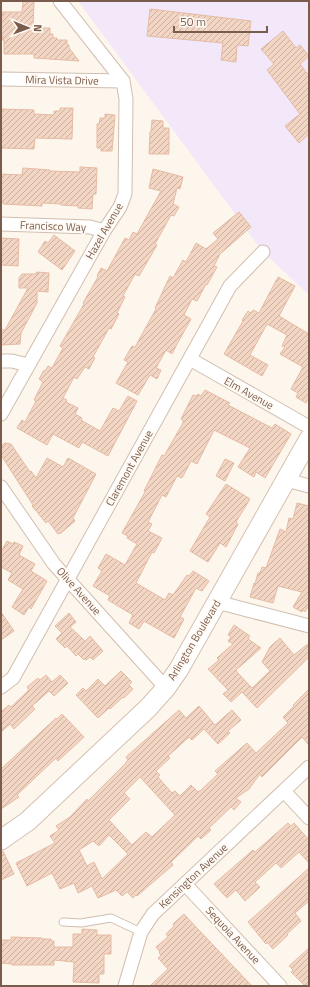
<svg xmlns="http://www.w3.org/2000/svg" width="310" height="987" font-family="'Titillium Web',sans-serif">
<defs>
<pattern id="building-hatch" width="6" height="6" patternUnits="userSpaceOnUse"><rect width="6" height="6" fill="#f3d5c3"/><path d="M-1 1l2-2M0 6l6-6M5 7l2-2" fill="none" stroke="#cab0a1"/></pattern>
</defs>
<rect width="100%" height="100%" fill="#fdf6ec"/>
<!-- education -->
<path fill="#f3e8fa" d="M 78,1 L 309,1 L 309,295 L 263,252 Z"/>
<!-- building -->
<g fill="url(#building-hatch)" stroke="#e6bba3" fill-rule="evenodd">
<path d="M 23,1 L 34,1 L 33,28 L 50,28 L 50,34 L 53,34 L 53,38 L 57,38 L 57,40 L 67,40 L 67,45 L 69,45 L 69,48 L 79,61 L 34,58 L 34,54 L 4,54 L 4,40 L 2,40 L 3,36 L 1,36 L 2,12 L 22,12 Z"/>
<path d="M 150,9 L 251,21 L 248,46 L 237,45 L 236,62 L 221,60 L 223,43 L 147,36 Z"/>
<path d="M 283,31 L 296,48 L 300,45 L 309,56 L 300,64 L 309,76 L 309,134 L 299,143 L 285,126 L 300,114 L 267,70 L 274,64 L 261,49 Z"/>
<path d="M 60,108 L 73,108 L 72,139 L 35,138 L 34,149 L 1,148 L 1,109 L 34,110 L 34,114 L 54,115 L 54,111 L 60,111 Z"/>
<path d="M 105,114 L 115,115 L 112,151 L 101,151 L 101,148 L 97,148 L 97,124 L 99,124 L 100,118 L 105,118 Z"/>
<path d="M 152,120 L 163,121 L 163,128 L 169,128 L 169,154 L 149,154 L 150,132 L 151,132 Z"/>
<path d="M 80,167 L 97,168 L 96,194 L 93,194 L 92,209 L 78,208 L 78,206 L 61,205 L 61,204 L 42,203 L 42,206 L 3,204 L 3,202 L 1,202 L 1,174 L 22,175 L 23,168 L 50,170 L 50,171 L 80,172 Z"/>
<path d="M 153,169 L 183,177 L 180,189 L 177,188 L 173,204 L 179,207 L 174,216 L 171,215 L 155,244 L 157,245 L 139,276 L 135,274 L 123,296 L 125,297 L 117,313 L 119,314 L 111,329 L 109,328 L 93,357 L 95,358 L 89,369 L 85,367 L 77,379 L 74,377 L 63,398 L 67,400 L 66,402 L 78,408 L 75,414 L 82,418 L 81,420 L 100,431 L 113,408 L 119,411 L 128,396 L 137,401 L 108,456 L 82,442 L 79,448 L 53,434 L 47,445 L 17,428 L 22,420 L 25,422 L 36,401 L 34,400 L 43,382 L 39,379 L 44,370 L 45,371 L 48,366 L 52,368 L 63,348 L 60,346 L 84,304 L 83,303 L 98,277 L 97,276 L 101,268 L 107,271 L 125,238 L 129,240 L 133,232 L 137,234 L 161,191 L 149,188 Z"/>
<path d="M 239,212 L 251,227 L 220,254 L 214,266 L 217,267 L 207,285 L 206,284 L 197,301 L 192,299 L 184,315 L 191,319 L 177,344 L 172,354 L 166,350 L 156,368 L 161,370 L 157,379 L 150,375 L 138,395 L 116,383 L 128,362 L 124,360 L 132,346 L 135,347 L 156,309 L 155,308 L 170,276 L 173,278 L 183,260 L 186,262 L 196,243 L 206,249 L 218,239 L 213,233 Z"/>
<path d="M 54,235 L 75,251 L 62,270 L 38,252 L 45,241 L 48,243 Z"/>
<path d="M 1,238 L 19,239 L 18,266 L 1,265 Z"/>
<path d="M 37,272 L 37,274 L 37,272 L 49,273 L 48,292 L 37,291 L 37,303 L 21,333 L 20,344 L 1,345 L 1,330 L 5,330 L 28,288 L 19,288 L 19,278 L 22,274 L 36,274 Z"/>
<path d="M 278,277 L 295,286 L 279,316 L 309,334 L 309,397 L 306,403 L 296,397 L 298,393 L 291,389 L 303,367 L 280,354 L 285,347 L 282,346 L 287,335 L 267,324 L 250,355 L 268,365 L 262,376 L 224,354 L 243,321 L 242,320 L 248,311 L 251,313 L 253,310 L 259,313 Z"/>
<path d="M 205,390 L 230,403 L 228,405 L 249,416 L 272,428 L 275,424 L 291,434 L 265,478 L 256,472 L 254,477 L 238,467 L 250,448 L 214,430 L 197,464 L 191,461 L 182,478 L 177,476 L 166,497 L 162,495 L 148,522 L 152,524 L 148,531 L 162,538 L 154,553 L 152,552 L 136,583 L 165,600 L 169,593 L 173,595 L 187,575 L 189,576 L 193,571 L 209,581 L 202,591 L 196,588 L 180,617 L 184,619 L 174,638 L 144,621 L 139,629 L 129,623 L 133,615 L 108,600 L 110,596 L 93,586 L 102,571 L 98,568 L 106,554 L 125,565 L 137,544 L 127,538 L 128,536 L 122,533 L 145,492 L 144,491 L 162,455 L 164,456 L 183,423 L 183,420 L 181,419 L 193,395 L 197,396 L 198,394 L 201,396 Z"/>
<path d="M 5,443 L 11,444 L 30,472 L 31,471 L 36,478 L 47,458 L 63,467 L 68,458 L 96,474 L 73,518 L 75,521 L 61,533 L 58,534 L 48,521 L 46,523 L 32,506 L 33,505 L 1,455 L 1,446 Z"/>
<path d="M 225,459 L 234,463 L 225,481 L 216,476 Z"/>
<path d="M 226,484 L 250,499 L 236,522 L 238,524 L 226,547 L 220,543 L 208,562 L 190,551 L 210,517 L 206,514 Z"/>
<path d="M 297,503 L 309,506 L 309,605 L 305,612 L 303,610 L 302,612 L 293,607 L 302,592 L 278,586 L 273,603 L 250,597 L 254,583 L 255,584 L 258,573 L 260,573 L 262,567 L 266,568 L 280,529 L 286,532 L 289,518 L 293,519 Z"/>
<path d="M 7,541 L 13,544 L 14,542 L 23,546 L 19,555 L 35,564 L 31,571 L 47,581 L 31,609 L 29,607 L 24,615 L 12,607 L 23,589 L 8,580 L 12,573 L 1,567 L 1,552 Z"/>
<path d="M 1,612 L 14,631 L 1,640 Z"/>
<path d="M 69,613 L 76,622 L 70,627 L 85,641 L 90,636 L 103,651 L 93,660 L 90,657 L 86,660 L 83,659 L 78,654 L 76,656 L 67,646 L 65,648 L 56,639 L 62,633 L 55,626 Z"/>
<path d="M 234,625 L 250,636 L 248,639 L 261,648 L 236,670 L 237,672 L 252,688 L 270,671 L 262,662 L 270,647 L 280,638 L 294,655 L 309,643 L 309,657 L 257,708 L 242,692 L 231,702 L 223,694 L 228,690 L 208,669 L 219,660 L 217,658 L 233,644 L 228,641 L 231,637 L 228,635 Z"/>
<path d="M 121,671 L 132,682 L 129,685 L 133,689 L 124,698 L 123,697 L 110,709 L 109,708 L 98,718 L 76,695 L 83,688 L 86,691 L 98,679 L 105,686 Z"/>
<path d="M 46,675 L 52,682 L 60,675 L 68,683 L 54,696 L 49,691 L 32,706 L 35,709 L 14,729 L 10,724 L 1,732 L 1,712 L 9,705 L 11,707 L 29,690 L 27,687 L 38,678 L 40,680 Z"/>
<path d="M 309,689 L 309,745 L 302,737 L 262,777 L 260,774 L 249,789 L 236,798 L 241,802 L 234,810 L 231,807 L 209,828 L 211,830 L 201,839 L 198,836 L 171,862 L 173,865 L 137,896 L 136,895 L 133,898 L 127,892 L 122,896 L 116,890 L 98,898 L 92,886 L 78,893 L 74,883 L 60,889 L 52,873 L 27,886 L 16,863 L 55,843 L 50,836 L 59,830 L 56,826 L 70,817 L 87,799 L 88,801 L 126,763 L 126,762 L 128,760 L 126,757 L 179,710 L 186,718 L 199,706 L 215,725 L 232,710 L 241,720 L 228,731 L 230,733 L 218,744 L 204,729 L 192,740 L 189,737 L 168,756 L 170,758 L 156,771 L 160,775 L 158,777 L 172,793 L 175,791 L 180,796 L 191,785 L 198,792 L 199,791 L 200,791 L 218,774 L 215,771 L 247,743 L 256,753 L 288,723 L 283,717 L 294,706 L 293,705 ZM 140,777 L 175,815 L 152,837 L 146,832 L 132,845 L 109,820 L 130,799 L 124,793 ZM 109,835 L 128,854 L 102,879 L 94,862 L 87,866 L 79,850 L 93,841 L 99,846 Z"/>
<path d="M 62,714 L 84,737 L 58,761 L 56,758 L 17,795 L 19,797 L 1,809 L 1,769 L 56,718 L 57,719 Z"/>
<path d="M 288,823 L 291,826 L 294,823 L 309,840 L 309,863 L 299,852 L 281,868 L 276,863 L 255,882 L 260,887 L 245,901 L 236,890 L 227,898 L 214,884 L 253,850 L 255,852 Z"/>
<path d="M 1,851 L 3,851 L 14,874 L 1,880 Z"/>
<path d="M 309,868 L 309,901 L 295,913 L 301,921 L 287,934 L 288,935 L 273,949 L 267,942 L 266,944 L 248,922 Z"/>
<path d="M 184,914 L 196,927 L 252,986 L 150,986 L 168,969 L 158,958 L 161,955 L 159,953 L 160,952 L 156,947 L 168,937 L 166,934 L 174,926 L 173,924 Z"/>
<path d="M 82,929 L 97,930 L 97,935 L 111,935 L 111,954 L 104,954 L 104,974 L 99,974 L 99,983 L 73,982 L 74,962 L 54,960 L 54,965 L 12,965 L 12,964 L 1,963 L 1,940 L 11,940 L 11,937 L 42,938 L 42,939 L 51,939 L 51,941 L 54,941 L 54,947 L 73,947 L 73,934 L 82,934 Z"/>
<path d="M 309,948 L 309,986 L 305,986 L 291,972 L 293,970 L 289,966 Z"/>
</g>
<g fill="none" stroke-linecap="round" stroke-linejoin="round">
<defs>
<path id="service" d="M 63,922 L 81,923 L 111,918 L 141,932"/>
<g id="minor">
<path d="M 1,79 L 123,81"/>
<path d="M 1,224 L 90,227 L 104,231"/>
<path d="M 190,359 L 309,427"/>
<path d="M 1,361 L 12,361 L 28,365"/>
<path d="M 1,414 L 104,231 L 120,207 L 125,194 L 126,99 L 123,81 L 60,1"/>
<path d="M 286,480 L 309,486"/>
<path d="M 1,487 L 54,564 L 166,688"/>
<path d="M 217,602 L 309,626"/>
<path d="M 1,687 L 13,678 L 230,286 L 263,252"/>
<path d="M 284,791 L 309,818"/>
<path d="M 185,884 L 280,986"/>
<path d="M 125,986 L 141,932 L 153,914 L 309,767"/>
</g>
<path id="secondary" d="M 1,840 L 28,821 L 148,708 L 166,688 L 179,669 L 309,439"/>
</defs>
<!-- service casing -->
<use href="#service" stroke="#d1beb0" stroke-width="9"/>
<!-- minor casing -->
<use href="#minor" stroke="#d1beb0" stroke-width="15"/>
<!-- secondary casing -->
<use href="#secondary" stroke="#d6c0b0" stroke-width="21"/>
<!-- service -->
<use href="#service" stroke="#fff" stroke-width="7"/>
<!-- minor -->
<use href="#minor" stroke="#fff" stroke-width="13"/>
<!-- secondary -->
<use href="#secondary" stroke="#fff" stroke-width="19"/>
</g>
<g text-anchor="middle" stroke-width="3.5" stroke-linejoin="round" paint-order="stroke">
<!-- street labels -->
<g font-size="11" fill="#7a5c4d" stroke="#fffaf3">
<text transform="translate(62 80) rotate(1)" y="4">Mira Vista Drive</text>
<text transform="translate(53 226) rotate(2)" y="4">Francisco Way</text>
<text transform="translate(104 231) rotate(-60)" y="4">Hazel Avenue</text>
<text transform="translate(249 393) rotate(29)" y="4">Elm Avenue</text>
<text transform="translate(129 468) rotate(-61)" y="4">Claremont Avenue</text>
<text transform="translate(79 591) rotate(48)" y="4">Olive Avenue</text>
<text transform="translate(194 640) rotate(-59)" y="4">Arlington Boulevard</text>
<text transform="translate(193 876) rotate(-43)" y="4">Kensington Avenue</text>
<text transform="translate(233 935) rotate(47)" y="4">Sequoia Avenue</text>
</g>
</g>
<!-- border -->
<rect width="310" height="987" fill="none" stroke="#7a5c4d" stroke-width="4"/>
<!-- north arrow -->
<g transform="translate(28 28) rotate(91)" stroke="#fffaf3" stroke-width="3" paint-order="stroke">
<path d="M0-3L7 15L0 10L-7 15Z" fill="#7a5c4d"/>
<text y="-6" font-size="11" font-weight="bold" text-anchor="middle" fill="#7a5c4d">N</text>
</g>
<!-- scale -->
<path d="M174 26v6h93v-6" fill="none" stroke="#7a5c4d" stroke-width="2"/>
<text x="180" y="26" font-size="12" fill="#7a5c4d" stroke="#fffaf3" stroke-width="3" paint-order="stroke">50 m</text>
</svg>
